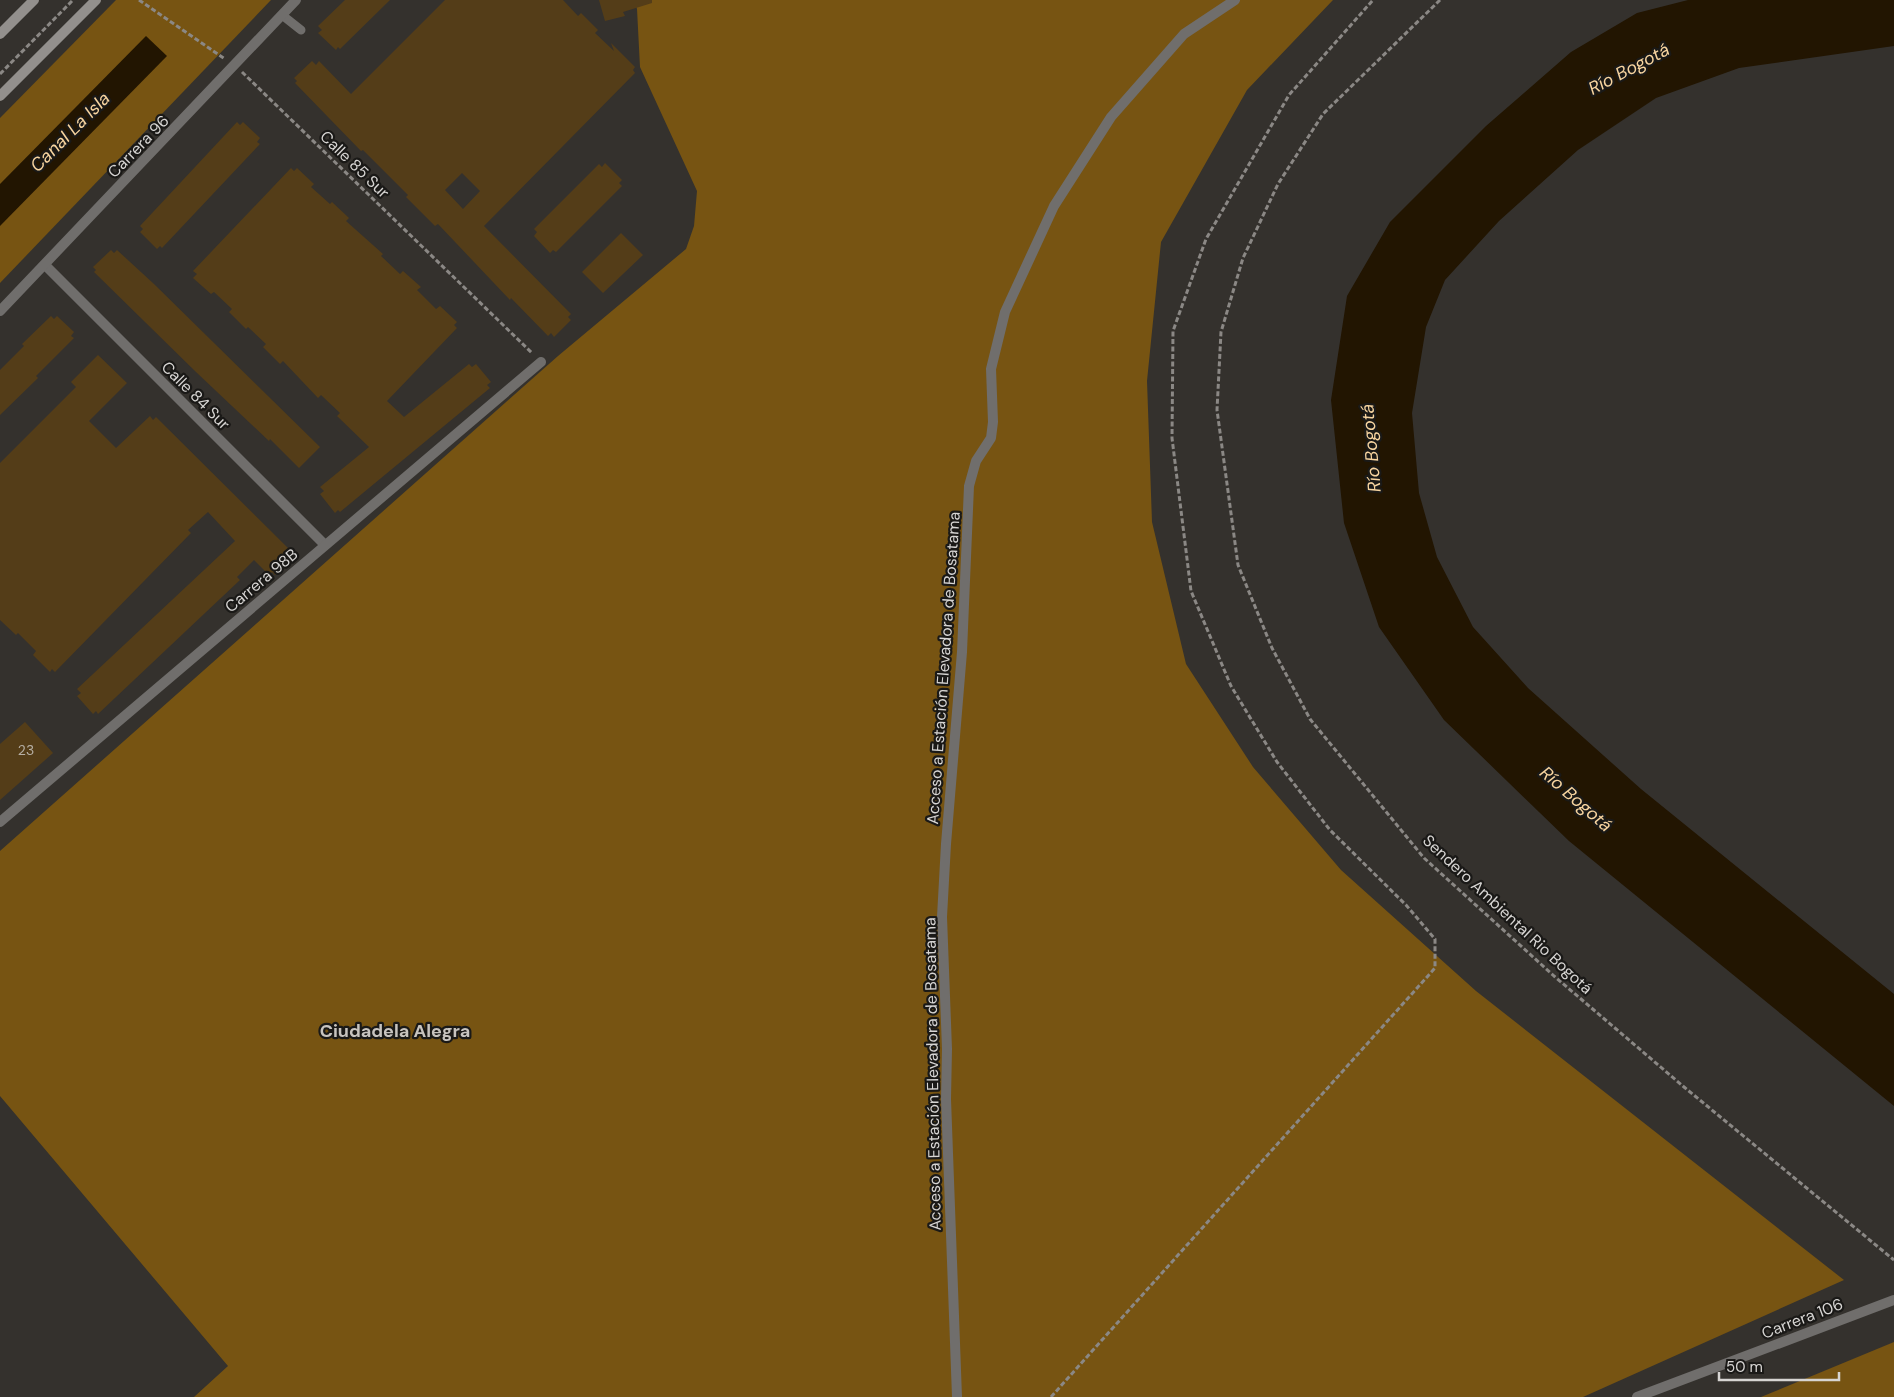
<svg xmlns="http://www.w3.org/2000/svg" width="1894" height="1397" font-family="'DM Sans',sans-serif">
<rect width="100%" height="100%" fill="#34312d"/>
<!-- green -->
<g fill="#775412">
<path d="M 116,0 L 271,0 L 0,283 L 0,118 Z"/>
<path d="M 634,0 L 1333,0 L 1247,90 L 1161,242 L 1147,381 L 1152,522 L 1186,664 L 1253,767 L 1341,870 L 1476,991 L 1844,1280 L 1583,1397 L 194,1397 L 228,1366 L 0,1096 L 0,851 L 558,356 L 686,249 L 694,226 L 697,191 L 640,67 L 637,9 Z"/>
<path d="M 1894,1342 L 1894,1397 L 1761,1397 Z"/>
</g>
<!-- water -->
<g fill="#221501">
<path d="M 1688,0 L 1894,0 L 1894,46 L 1739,68 L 1656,98 L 1578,150 L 1499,221 L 1445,280 L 1426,327 L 1412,413 L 1419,493 L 1437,557 L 1473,627 L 1528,688 L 1641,789 L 1894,994 L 1894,1106 L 1569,841 L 1444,720 L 1379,627 L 1344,523 L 1331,400 L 1347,296 L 1390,222 L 1486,126 L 1571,52 L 1637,13 Z"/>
<path d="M 146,36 L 167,56 L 0,226 L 0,184 Z"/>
</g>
<!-- building -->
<g fill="#543d18" fill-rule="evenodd">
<path d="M 345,0 L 390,0 L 340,49 L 338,47 L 336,50 L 318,33 L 322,30 L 318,26 Z"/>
<path d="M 445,0 L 563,0 L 578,16 L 581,13 L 598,30 L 595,33 L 614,51 L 611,43 L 635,67 L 633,70 L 635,73 L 484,226 L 571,314 L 568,317 L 571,320 L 554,337 L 551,333 L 548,336 L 511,298 L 510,300 L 438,224 L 435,226 L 406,197 L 408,195 L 363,150 L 361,151 L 295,83 L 297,81 L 294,78 L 312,61 L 316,65 L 319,61 L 351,94 ZM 462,173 L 480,191 L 463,209 L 445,190 Z"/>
<path d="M 599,0 L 652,0 L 652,3 L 623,12 L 625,16 L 605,21 Z"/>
<path d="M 237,122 L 240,125 L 243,122 L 260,138 L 257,142 L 260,144 L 162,248 L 160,246 L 157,249 L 140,232 L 143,229 L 140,226 Z"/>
<path d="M 605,163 L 622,180 L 619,183 L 622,186 L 556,252 L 553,250 L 550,253 L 534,236 L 537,232 L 534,229 L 599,164 L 602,167 Z"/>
<path d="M 291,168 L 294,171 L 297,168 L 314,184 L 311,187 L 330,204 L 332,202 L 349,218 L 346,221 L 383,254 L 381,256 L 400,274 L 403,271 L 421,287 L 417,290 L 436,309 L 440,306 L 457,322 L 454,325 L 457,328 L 387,401 L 404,417 L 469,364 L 472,367 L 476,364 L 491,382 L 487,385 L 490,388 L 340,512 L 338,510 L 335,513 L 320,494 L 324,491 L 320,487 L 369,447 L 337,416 L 340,413 L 321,395 L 318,398 L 283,361 L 280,364 L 263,347 L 266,344 L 248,327 L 246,329 L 229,312 L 232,309 L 214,292 L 211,294 L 193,278 L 197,274 L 193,271 Z"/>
<path d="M 621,233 L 643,255 L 603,293 L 582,272 Z"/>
<path d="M 111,250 L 114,253 L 117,250 L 154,284 L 320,447 L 299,468 L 270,439 L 269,441 L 196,372 L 94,272 L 96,270 L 93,267 Z"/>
<path d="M 51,316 L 54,319 L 57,316 L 74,332 L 71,336 L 74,338 L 36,376 L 38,378 L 0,415 L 0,370 L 24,346 L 22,344 Z"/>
<path d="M 98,355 L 127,383 L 89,421 L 116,448 L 150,416 L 153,420 L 156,417 L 292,552 L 289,555 L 292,558 L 275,575 L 272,572 L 269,575 L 254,560 L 237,577 L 240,580 L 98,714 L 96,711 L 93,714 L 77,696 L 81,693 L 77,689 L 235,541 L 208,512 L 188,530 L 191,533 L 55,672 L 52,669 L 50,672 L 33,655 L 36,651 L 18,633 L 16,635 L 0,620 L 0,463 L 76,387 L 71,382 Z"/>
<path d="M 25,722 L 53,753 L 0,800 L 0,744 Z"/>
</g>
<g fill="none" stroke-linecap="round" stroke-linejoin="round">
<!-- path -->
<g stroke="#8b8885" stroke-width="3" stroke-dasharray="5 2.5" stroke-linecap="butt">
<path d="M 139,0 L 225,59"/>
<path d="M 1440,0 L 1323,114 L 1278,184 L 1243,258 L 1221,332 L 1217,410 L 1238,565 L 1272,648 L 1310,719 L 1424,858 L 1554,976 L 1684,1087 L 1894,1260"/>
<path d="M 242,72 L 532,353"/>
<path d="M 0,74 L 73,0"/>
<path d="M 1051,1397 L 1435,968 L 1435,939 L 1406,905 L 1330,830 L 1277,762 L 1231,686 L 1191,591 L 1172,438 L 1173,331 L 1206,239 L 1289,95 L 1373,0"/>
</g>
<!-- service -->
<path stroke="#706e6c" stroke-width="9" d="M 282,15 L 301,30"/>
<!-- minor -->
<g stroke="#706e6c" stroke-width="10">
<path d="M 45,265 L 325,545"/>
<path d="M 0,311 L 296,0"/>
<path d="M 0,822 L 541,362"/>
<path d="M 957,1397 L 946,1099 L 947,1049 L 942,917 L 946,844 L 962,652 L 969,486 L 976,461 L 991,438 L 993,422 L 991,369 L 1005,312 L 1054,206 L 1111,117 L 1184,34 L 1235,0"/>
</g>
<!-- tertiary -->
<path stroke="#706e6c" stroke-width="10" d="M 1637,1397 L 1894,1300"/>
<!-- secondary -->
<g stroke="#93908d" stroke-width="10">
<path d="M 0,34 L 34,0"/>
<path d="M 0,96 L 96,0"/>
</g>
</g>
<g text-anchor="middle" stroke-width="4.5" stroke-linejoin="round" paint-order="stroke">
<!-- number labels -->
<g font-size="14" fill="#b6afa4">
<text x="26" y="755">23</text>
</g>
<!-- street labels -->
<g font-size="16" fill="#d7d5d3" stroke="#1a1917">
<text transform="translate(138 146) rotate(-46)" y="6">Carrera 96</text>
<text transform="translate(355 164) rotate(44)" y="6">Calle 85 Sur</text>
<text transform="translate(196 395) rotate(45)" y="6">Calle 84 Sur</text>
<text transform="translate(261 580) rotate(-40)" y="6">Carrera 98B</text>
<text transform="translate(943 668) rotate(-86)" y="6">Acceso a Estación Elevadora de Bosatama</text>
<text transform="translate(1508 914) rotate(43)" y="6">Sendero Ambiental Rio Bogotá</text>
<text transform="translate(932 1074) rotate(-91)" y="6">Acceso a Estación Elevadora de Bosatama</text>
<text transform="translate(1802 1318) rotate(-21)" y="6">Carrera 106</text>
</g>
<!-- water labels -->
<g font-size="18" font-style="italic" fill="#f7d49f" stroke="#1a1917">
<text transform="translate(1629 69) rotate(-28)" y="6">Río Bogotá</text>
<text transform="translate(70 132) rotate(-45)" y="6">Canal La Isla</text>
<text transform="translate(1371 448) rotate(-95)" y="6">Río Bogotá</text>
<text transform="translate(1576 799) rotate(41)" y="6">Río Bogotá</text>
</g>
<!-- neighbourhood labels -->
<g font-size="18" font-weight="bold" fill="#c8c4bf" stroke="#1a1917">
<text x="395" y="1037">Ciudadela Alegra</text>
</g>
</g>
<!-- scale -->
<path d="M1719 1372v8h120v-8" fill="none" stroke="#d7d5d3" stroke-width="2.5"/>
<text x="1726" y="1372" font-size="15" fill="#d7d5d3" stroke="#1a1917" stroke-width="4" paint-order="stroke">50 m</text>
</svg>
